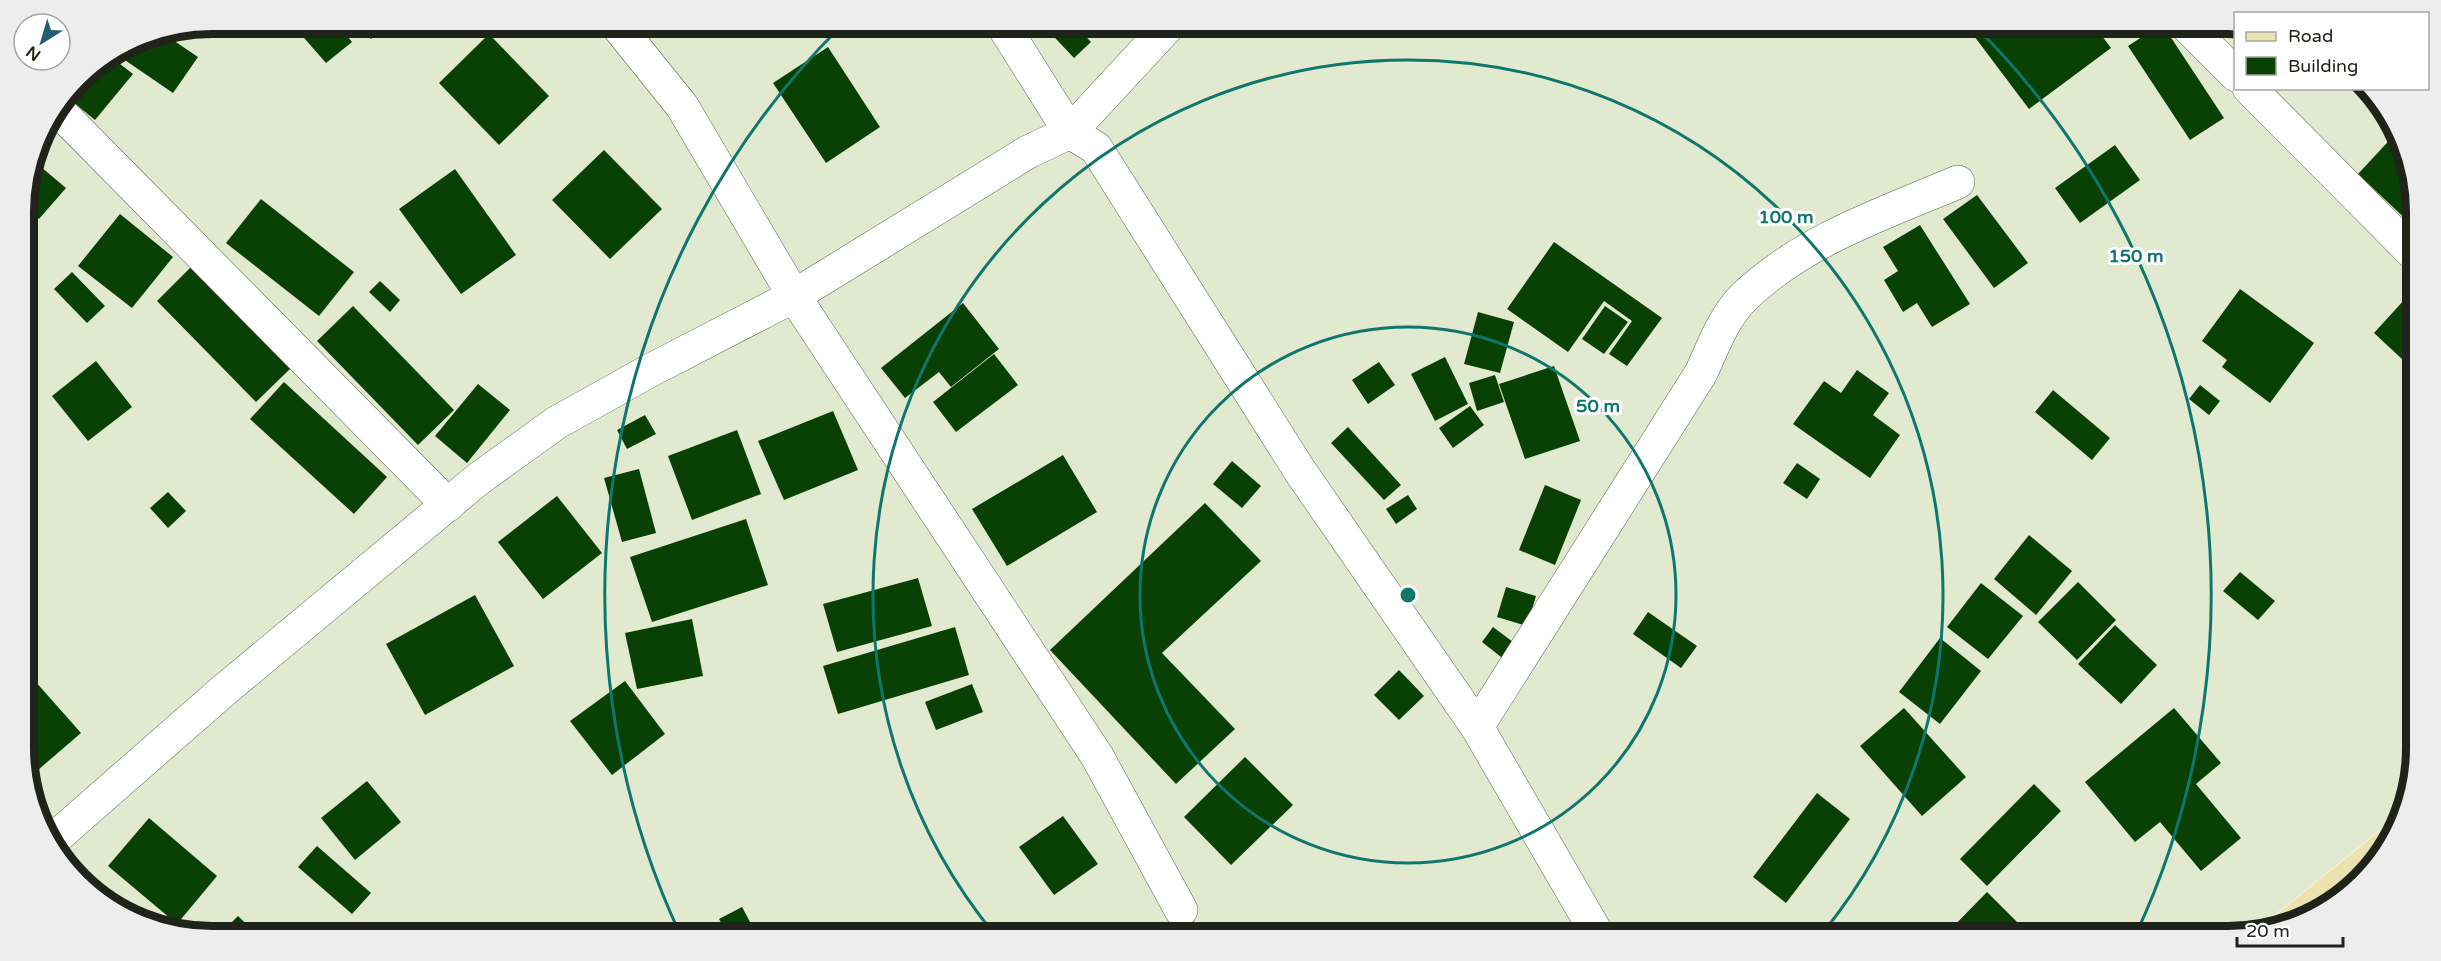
<svg xmlns="http://www.w3.org/2000/svg" width="2441" height="961" font-family="'Varela Round',sans-serif">
<rect width="100%" height="100%" fill="#e1e9ce"/>
<!-- building -->
<g fill="#094105">
<path d="M 306,24 L 337,24 L 352,42 L 326,63 L 298,31 Z"/>
<path d="M 355,24 L 385,24 L 371,39 Z"/>
<path d="M 1042,24 L 1074,24 L 1091,42 L 1074,58 Z"/>
<path d="M 1965,24 L 2093,24 L 2111,48 L 2029,109 Z"/>
<path d="M 2162,24 L 2224,118 L 2190,140 L 2128,46 Z"/>
<path d="M 164,34 L 198,57 L 173,93 L 116,54 L 141,38 Z"/>
<path d="M 489,34 L 549,96 L 499,145 L 439,83 Z"/>
<path d="M 828,47 L 880,127 L 826,163 L 773,83 Z"/>
<path d="M 111,57 L 133,74 L 95,120 L 68,98 L 88,71 Z"/>
<path d="M 2397,132 L 2402,140 L 2415,188 L 2414,227 L 2358,174 Z"/>
<path d="M 2115,145 L 2140,180 L 2080,223 L 2055,188 Z"/>
<path d="M 604,150 L 662,209 L 610,259 L 552,200 Z"/>
<path d="M 35,162 L 66,188 L 39,219 L 24,207 Z"/>
<path d="M 455,169 L 516,255 L 461,294 L 399,209 Z"/>
<path d="M 1977,195 L 2028,263 L 1994,288 L 1943,219 Z"/>
<path d="M 261,199 L 354,272 L 319,316 L 226,243 Z"/>
<path d="M 120,214 L 173,257 L 132,308 L 78,266 Z"/>
<path d="M 1920,225 L 1970,304 L 1932,327 L 1917,303 L 1903,312 L 1884,280 L 1898,271 L 1883,247 Z"/>
<path d="M 1554,242 L 1662,318 L 1627,366 L 1609,354 L 1632,321 L 1604,301 L 1568,352 L 1507,309 Z"/>
<path d="M 193,265 L 293,366 L 256,402 L 157,301 Z"/>
<path d="M 72,272 L 105,306 L 87,323 L 54,289 Z"/>
<path d="M 380,281 L 400,300 L 390,312 L 369,292 Z"/>
<path d="M 2240,289 L 2314,343 L 2270,403 L 2222,367 L 2227,360 L 2202,341 Z"/>
<path d="M 2405,299 L 2416,309 L 2416,372 L 2374,333 Z"/>
<path d="M 963,303 L 999,349 L 951,387 L 939,372 L 905,398 L 881,368 Z"/>
<path d="M 353,306 L 454,410 L 418,445 L 317,341 Z"/>
<path d="M 1605,306 L 1628,322 L 1604,354 L 1582,339 Z"/>
<path d="M 1478,312 L 1514,322 L 1500,373 L 1464,364 Z"/>
<path d="M 994,354 L 1018,385 L 956,432 L 933,402 Z"/>
<path d="M 1445,357 L 1468,404 L 1435,421 L 1411,374 Z"/>
<path d="M 96,361 L 132,407 L 88,441 L 52,396 Z"/>
<path d="M 1379,362 L 1395,385 L 1368,404 L 1352,380 Z"/>
<path d="M 1554,366 L 1580,441 L 1525,459 L 1499,384 Z"/>
<path d="M 1857,370 L 1889,393 L 1873,415 L 1900,435 L 1870,478 L 1793,424 L 1824,381 L 1841,393 Z"/>
<path d="M 1495,375 L 1504,402 L 1477,411 L 1469,383 Z"/>
<path d="M 284,382 L 387,477 L 354,514 L 250,419 Z"/>
<path d="M 478,384 L 510,410 L 467,463 L 435,436 Z"/>
<path d="M 2200,385 L 2220,401 L 2209,415 L 2189,399 Z"/>
<path d="M 2053,390 L 2110,438 L 2092,460 L 2035,412 Z"/>
<path d="M 1470,406 L 1484,425 L 1453,448 L 1439,428 Z"/>
<path d="M 833,411 L 858,470 L 784,500 L 758,441 Z"/>
<path d="M 645,415 L 656,434 L 627,449 L 617,430 Z"/>
<path d="M 1348,427 L 1401,485 L 1384,500 L 1331,443 Z"/>
<path d="M 737,430 L 761,494 L 692,520 L 668,456 Z"/>
<path d="M 1063,455 L 1097,512 L 1007,566 L 972,509 Z"/>
<path d="M 1232,461 L 1261,486 L 1242,508 L 1213,484 Z"/>
<path d="M 1797,463 L 1820,479 L 1807,499 L 1783,483 Z"/>
<path d="M 639,469 L 656,533 L 622,542 L 604,478 Z"/>
<path d="M 1545,485 L 1581,500 L 1555,565 L 1519,550 Z"/>
<path d="M 168,492 L 186,511 L 168,528 L 150,508 Z"/>
<path d="M 2416,494 L 2416,518 L 2405,507 Z"/>
<path d="M 1408,495 L 1417,509 L 1396,524 L 1386,509 Z"/>
<path d="M 557,496 L 602,553 L 543,599 L 498,542 Z"/>
<path d="M 1205,503 L 1261,561 L 1162,653 L 1235,729 L 1176,784 L 1050,650 Z"/>
<path d="M 746,519 L 768,585 L 652,622 L 630,557 Z"/>
<path d="M 2029,535 L 2072,571 L 2036,615 L 1994,579 Z"/>
<path d="M 2240,572 L 2275,601 L 2258,620 L 2223,591 Z"/>
<path d="M 918,578 L 932,626 L 837,652 L 823,604 Z"/>
<path d="M 2078,582 L 2116,620 L 2077,660 L 2038,622 Z"/>
<path d="M 1981,583 L 2023,616 L 1988,659 L 1947,627 Z"/>
<path d="M 1506,587 L 1536,596 L 1527,626 L 1497,617 Z"/>
<path d="M 475,595 L 514,666 L 425,715 L 386,644 Z"/>
<path d="M 1648,612 L 1697,646 L 1681,668 L 1633,634 Z"/>
<path d="M 692,619 L 703,676 L 637,689 L 625,633 Z"/>
<path d="M 2115,625 L 2157,665 L 2121,704 L 2078,664 Z"/>
<path d="M 955,627 L 969,675 L 838,714 L 823,666 Z"/>
<path d="M 1493,627 L 1521,648 L 1510,664 L 1482,642 Z"/>
<path d="M 1940,638 L 1981,671 L 1940,724 L 1899,692 Z"/>
<path d="M 1399,670 L 1424,696 L 1399,720 L 1374,695 Z"/>
<path d="M 27,672 L 81,733 L 31,776 L 28,772 Z"/>
<path d="M 625,681 L 665,734 L 612,775 L 570,721 Z"/>
<path d="M 972,684 L 983,712 L 936,730 L 925,702 Z"/>
<path d="M 1904,708 L 1966,777 L 1922,816 L 1860,746 Z"/>
<path d="M 2174,708 L 2221,763 L 2196,784 L 2241,838 L 2201,871 L 2160,822 L 2135,842 L 2085,782 Z"/>
<path d="M 1245,757 L 1293,805 L 1231,865 L 1184,817 Z"/>
<path d="M 367,781 L 401,822 L 355,860 L 321,818 Z"/>
<path d="M 2034,784 L 2061,811 L 1987,886 L 1960,859 Z"/>
<path d="M 1817,793 L 1850,819 L 1786,903 L 1753,877 Z"/>
<path d="M 1063,816 L 1098,864 L 1054,895 L 1019,847 Z"/>
<path d="M 149,818 L 217,876 L 177,924 L 108,866 Z"/>
<path d="M 317,846 L 371,893 L 352,914 L 298,867 Z"/>
<path d="M 1987,892 L 2025,930 L 2018,937 L 1943,937 Z"/>
<path d="M 742,907 L 758,937 L 729,937 L 719,919 Z"/>
<path d="M 238,916 L 260,937 L 217,937 Z"/>
</g>
<g fill="none" stroke-linecap="round" stroke-linejoin="round">
<defs>
<g id="minor">
<path d="M 616,24 L 682,106 L 794,296 L 1097,756 L 1181,910"/>
<path d="M 1002,24 L 1070,132 L 1170,24"/>
<path d="M 2185,24 L 2236,75"/>
<path d="M 2249,88 L 2416,256"/>
<path d="M 58,110 L 448,505"/>
<path d="M 1477,727 L 1701,373 C 1713,347 1723,318 1744,297 C 1803,240 1885,213 1958,182"/>
<path d="M 54,839 L 223,691 L 477,480 L 556,423 L 651,370 L 794,296 L 1028,152 L 1070,132 L 1096,148 L 1300,471 L 1477,727 L 1599,937"/>
</g>
<path id="major" d="M 2287,927 L 2387,846"/>
</defs>
<!-- minor casing -->
<use href="#minor" stroke="#5c634b" stroke-width="34"/>
<!-- major casing -->
<use href="#major" stroke="#fff" stroke-width="34"/>
<!-- minor -->
<use href="#minor" stroke="#fff" stroke-width="33"/>
<!-- major -->
<use href="#major" stroke="#ede3b1" stroke-width="33"/>
</g>
<!-- distance rings -->
<g fill="none" stroke="#0f766e" stroke-width="3">
<circle cx="1408" cy="595" r="268"/>
<path d="M995 935A535 535 0 1 1 1821 935"/>
<path d="M680 934A803 803 0 0 1 840 27M1976 27A803 803 0 0 1 2136 934"/>
</g>
<!-- crop -->
<path d="M0 0H2441V961H0ZM212 34H2228A178 178 0 0 1 2406 212V748A178 178 0 0 1 2228 926H212A178 178 0 0 1 34 748V212A178 178 0 0 1 212 34Z" fill="#ededed" fill-rule="evenodd"/>
<path fill="none" stroke="#202319" stroke-width="8" d="M212 34H2228A178 178 0 0 1 2406 212V748A178 178 0 0 1 2228 926H212A178 178 0 0 1 34 748V212A178 178 0 0 1 212 34Z"/>
<circle cx="1408" cy="595" r="9" fill="#0f766e" stroke="#fff" stroke-width="3"/>
<g font-size="18" text-anchor="middle" font-weight="bold" fill="#0f766e" stroke="#fff" stroke-width="6" stroke-linejoin="round" paint-order="stroke">
<text x="1786" y="223">100 m</text>
<text x="2136" y="262">150 m</text>
<text x="1598" y="412">50 m</text>
</g>
<!-- legend -->
<rect x="2234" y="12" width="195" height="78" fill="#ffffff" stroke="#a6a7a3" stroke-width="1.5"/>
<rect x="2246" y="32" width="30" height="9" fill="#ede3b1" stroke="#a6a7a3" stroke-width="1.5"/>
<text x="2288" y="42" font-size="18" fill="#202319">Road</text>
<rect x="2246" y="57" width="30" height="18" fill="#094105" stroke="#a6a7a3" stroke-width="1.5"/>
<text x="2288" y="72" font-size="18" fill="#202319">Building</text>
<!-- north arrow -->
<g transform="translate(42 42) rotate(217)"><circle r="28" fill="#ffffff" stroke="#a6a7a3" stroke-width="1.5"/>
<path d="M0-4.5L10 22L0 15L-10 22Z" fill="#235d76"/>
<text y="-9" font-size="16" font-weight="bold" text-anchor="middle" fill="#202319">N</text>
</g>
<!-- scale -->
<path d="M2237 937v9h106v-9" fill="none" stroke="#202319" stroke-width="3"/>
<text x="2246" y="937" font-size="18" fill="#202319" stroke="#ffffff" stroke-width="4.5" paint-order="stroke">20 m</text>
</svg>
